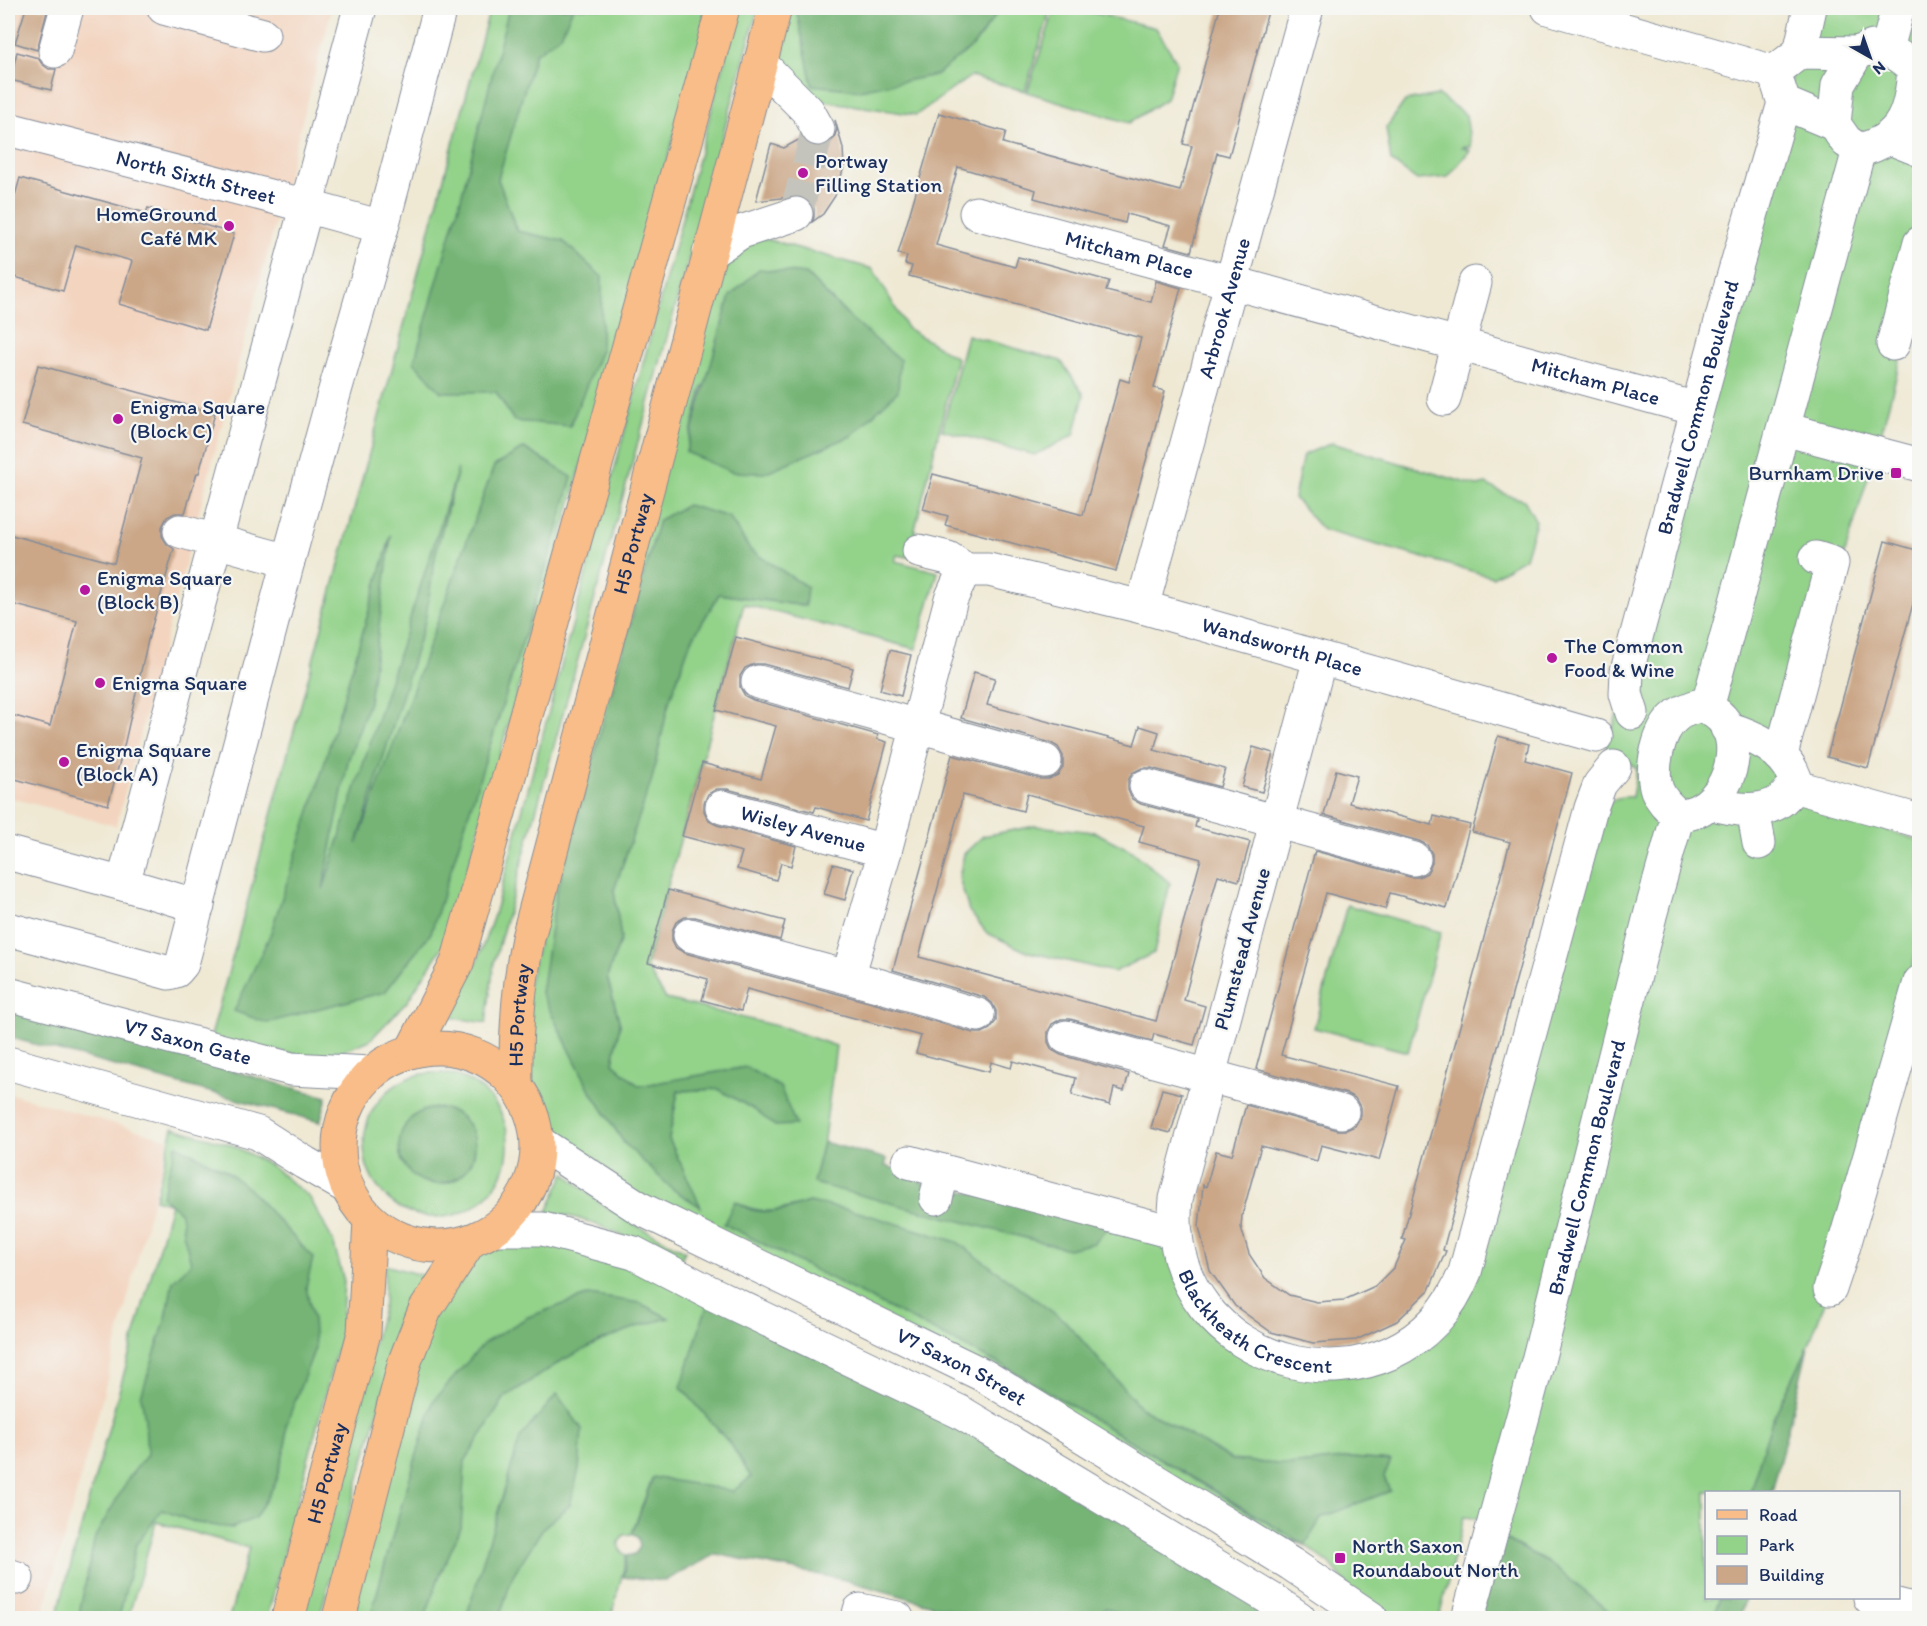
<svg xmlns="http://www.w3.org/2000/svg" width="1927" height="1626" font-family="Itim,sans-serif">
<rect width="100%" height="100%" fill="#f6f6f2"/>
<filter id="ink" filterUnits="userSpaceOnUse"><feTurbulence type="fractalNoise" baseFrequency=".0167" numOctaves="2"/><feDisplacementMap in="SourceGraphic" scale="12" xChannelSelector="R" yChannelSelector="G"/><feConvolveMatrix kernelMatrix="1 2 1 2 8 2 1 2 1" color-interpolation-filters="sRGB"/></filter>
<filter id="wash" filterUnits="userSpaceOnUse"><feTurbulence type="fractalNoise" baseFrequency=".008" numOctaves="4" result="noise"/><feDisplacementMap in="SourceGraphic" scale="24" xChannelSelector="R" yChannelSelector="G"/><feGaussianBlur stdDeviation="1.35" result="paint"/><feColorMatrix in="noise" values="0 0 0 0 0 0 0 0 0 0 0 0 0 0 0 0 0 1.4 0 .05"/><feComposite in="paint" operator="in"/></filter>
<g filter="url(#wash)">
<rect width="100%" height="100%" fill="#efe9d4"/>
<!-- built -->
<g fill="#f3d4bf">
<path d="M 8,8 L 332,8 L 116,826 L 8,797 Z"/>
<path d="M 8,1093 L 168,1139 L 100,1407 L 42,1618 L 8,1618 Z"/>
</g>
<!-- green -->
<g fill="#92d289" stroke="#568074" stroke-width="1.5" fill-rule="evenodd">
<path d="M 490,8 L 710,8 L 448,938 L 407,1002 L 370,1040 L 322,1059 L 210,1040 Z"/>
<path d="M 739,8 L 758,8 L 494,963 L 486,1023 L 448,1017 L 477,962 L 494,915 Z"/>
<path d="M 775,8 L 799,8 L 797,14 L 859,90 L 885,84 L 973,46 L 1001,8 L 1051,8 L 1025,91 L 971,76 L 916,115 L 792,96 L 760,63 Z"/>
<path d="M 1055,8 L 1074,8 L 1156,28 L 1177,62 L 1166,99 L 1129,123 L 1027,92 Z"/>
<path d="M 1811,8 L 1919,8 L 1919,289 L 1880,438 L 1779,770 L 1775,795 L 1919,840 L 1919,940 L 1830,1289 L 1808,1347 L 1771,1423 L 1750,1492 L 1706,1492 L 1706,1598 L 1720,1598 L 1714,1618 L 1617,1618 L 1548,1562 L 1501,1537 L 1495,1520 L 1464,1517 L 1439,1618 L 1374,1618 L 1330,1564 L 1305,1545 L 1212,1516 L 538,1142 L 531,1111 L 516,1084 L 516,1035 L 709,253 L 741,232 L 873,269 L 907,328 L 957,358 L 915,529 L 919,551 L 907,557 L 897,555 L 895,561 L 938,572 L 916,649 L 744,604 L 646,967 L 666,999 L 785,1028 L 836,1046 L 824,1139 L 813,1183 L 1111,1225 L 1156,1238 L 1275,1368 L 1441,1327 L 1598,817 C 1609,802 1613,795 1632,797 L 1637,768 L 1613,755 L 1607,748 L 1608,733 L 1613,728 ZM 806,274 L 849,317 L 686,452 L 702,388 ZM 729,517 L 750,550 L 775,568 L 805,606 L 719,594 L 690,643 L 669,702 L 628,848 L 614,890 L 621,938 L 607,977 L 620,1024 L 613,1063 L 639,1086 L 746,1067 L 775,1126 L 755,1110 L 718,1089 L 678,1091 L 669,1139 L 700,1206 L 624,1143 L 590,1090 L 541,993 L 591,770 L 659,520 ZM 735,1201 C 762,1217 781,1211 809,1202 L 1065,1321 L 1140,1407 L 1232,1460 L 1290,1465 L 1350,1458 L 1390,1461 L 1384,1477 L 1390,1491 L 1322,1517 L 1304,1545 L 1013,1371 L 724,1224 Z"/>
<path d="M 1438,95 L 1466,115 L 1471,147 L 1461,147 L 1470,150 L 1448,177 L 1417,180 L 1391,161 L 1386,128 L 1405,101 Z"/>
<path d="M 967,335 L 1061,361 L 1084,395 L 1074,435 L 1035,455 L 942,430 Z"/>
<path d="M 1332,443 L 1477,486 L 1486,484 L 1507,495 L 1524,500 L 1536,521 L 1525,558 L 1493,577 L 1323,530 L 1294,498 L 1303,455 Z"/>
<path d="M 1035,826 L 1095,832 L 1132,851 L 1170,883 L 1154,953 L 1114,972 L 1025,951 L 987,933 L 969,911 L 959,878 L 964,854 L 983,836 Z"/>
<path d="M 1347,905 L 1441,932 L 1408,1052 L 1314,1028 Z"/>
<circle cx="436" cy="1145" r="72"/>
<path d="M 173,1128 L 230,1144 L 270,1165 L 310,1198 L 333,1241 L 344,1281 L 341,1334 L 267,1618 L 229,1618 L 249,1548 L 156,1522 L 128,1618 L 56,1618 L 171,1204 L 155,1199 Z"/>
<path d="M 565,1173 L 601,1204 L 636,1225 L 685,1251 L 678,1265 C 636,1242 595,1218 547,1212 Z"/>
<path d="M 543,1229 L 711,1293 L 682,1387 L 732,1446 L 751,1477 L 734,1492 L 652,1478 L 632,1534 L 624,1535 L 619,1542 L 620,1550 L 627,1556 L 611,1618 L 343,1618 L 405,1361 L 470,1241 Z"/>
<path d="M 385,1265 L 424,1276 L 406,1313 L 319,1618 L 301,1618 L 384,1304 Z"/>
<path d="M 1106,1607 L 1130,1618 L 1095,1618 Z"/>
</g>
<!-- forest -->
<g fill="#75b475" stroke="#48726a" stroke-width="1.5">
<path d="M 509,8 L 573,8 L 561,35 L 535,54 L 498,179 L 517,231 L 563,241 L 602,277 L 601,350 L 570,426 L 514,421 L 496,392 L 441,392 L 414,362 L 461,198 Z"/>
<path d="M 799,8 L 1001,8 L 973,46 L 936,75 L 859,90 L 812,85 L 797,13 Z"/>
<path d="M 759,269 L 806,274 L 849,317 L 900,360 L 898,391 L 851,436 L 764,473 L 732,472 L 686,452 L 730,296 Z"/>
<path d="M 524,448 L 572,477 L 553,545 L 431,933 L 385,992 L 317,1009 L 267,1023 L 234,1011 L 270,935 L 315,795 L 391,535 L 369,702 L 348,761 L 323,889 L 458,469 L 436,552 L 425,621 L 357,844 L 494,466 Z"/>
<path d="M 687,505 L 729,517 L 750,550 L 807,587 L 805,606 L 719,594 L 690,643 L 669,702 L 652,779 L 614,890 L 621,938 L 607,977 L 620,1024 L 613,1063 L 639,1086 L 746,1067 L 780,1087 L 796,1125 L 775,1126 L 755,1110 L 718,1089 L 678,1091 L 669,1139 L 701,1207 L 672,1189 L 624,1143 L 590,1090 L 541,993 L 556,895 L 659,520 Z"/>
<path d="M 8,1009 L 327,1097 L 320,1122 L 8,1037 Z"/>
<circle cx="437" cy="1146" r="38"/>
<path d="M 823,1142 L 887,1159 L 885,1166 L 913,1174 L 923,1184 L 954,1189 L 1111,1225 L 1094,1243 L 1068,1249 L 813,1183 Z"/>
<path d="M 176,1145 L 225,1170 L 249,1189 L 313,1258 L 306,1287 L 313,1319 L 315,1348 L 286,1425 L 286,1445 L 275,1484 L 255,1518 L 232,1528 L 197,1523 L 162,1510 L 136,1545 L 119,1618 L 78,1618 L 95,1537 L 130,1476 L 147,1455 L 145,1419 L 141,1396 L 166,1318 L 173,1281 L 191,1263 L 183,1232 L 181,1213 L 162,1196 Z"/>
<path d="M 735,1201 L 752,1210 L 768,1212 L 785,1210 L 809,1202 L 855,1211 L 957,1242 L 1065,1321 L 1140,1407 L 1232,1460 L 1290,1465 L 1350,1458 L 1391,1461 L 1384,1477 L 1390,1491 L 1322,1517 L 1305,1545 L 1013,1371 L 724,1224 Z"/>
<path d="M 711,1293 L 1271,1599 L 1261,1618 L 1130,1618 L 1106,1608 L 1095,1618 L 978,1618 L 845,1580 L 716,1554 L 665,1581 L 623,1577 L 627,1556 L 635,1554 L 640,1547 L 638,1538 L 632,1534 L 653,1477 L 733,1491 L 751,1477 L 732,1446 L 681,1387 Z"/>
<path d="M 589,1295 L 640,1303 L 669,1318 L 639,1326 L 601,1341 L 563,1360 L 505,1397 L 465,1461 L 461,1528 L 439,1577 L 425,1618 L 370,1618 L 395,1527 L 433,1401 L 484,1343 L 528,1317 Z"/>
<path d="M 1808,1347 L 1772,1492 L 1750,1492 L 1771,1423 Z"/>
<path d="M 557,1394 L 582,1429 L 579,1469 L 570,1505 L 543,1528 L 513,1575 L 499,1618 L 466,1618 L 520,1438 Z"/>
<path d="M 1501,1537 L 1548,1562 L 1617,1618 L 1480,1618 Z"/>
<path d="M 1720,1598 L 1745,1598 L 1740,1618 L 1714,1618 Z"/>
</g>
<g id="blocks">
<!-- building -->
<g fill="#cba788" fill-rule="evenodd">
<path d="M 26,8 L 48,8 L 37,50 L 15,43 Z"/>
<path d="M 1220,8 L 1269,8 L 1229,156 L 1217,153 L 1191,252 L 1165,245 L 1171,226 L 1127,214 L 1125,223 L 1076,210 L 1034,198 L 1036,190 L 958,167 L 936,245 L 1015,267 L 1018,257 L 1043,263 L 1109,281 L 1106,291 L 1151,302 L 1156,281 L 1181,288 L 1154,388 L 1165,391 L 1116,571 L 945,525 L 948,516 L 923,509 L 933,474 L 1083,515 L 1120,379 L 1129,382 L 1141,338 L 909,276 L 912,266 L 905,264 L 907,256 L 898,254 L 939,113 L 1006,132 L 1003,143 L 1180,191 L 1192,146 L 1183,144 Z"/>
<path d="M 17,52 L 38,58 L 42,64 L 49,69 L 56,69 L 51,90 L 10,80 Z"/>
<path d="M 835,120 L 843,148 L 844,167 L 835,196 L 823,214 L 812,222 L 814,217 L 814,208 L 808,200 L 799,196 L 756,201 L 771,144 L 784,148 L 802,138 L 809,145 L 817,148 L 827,146 L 834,138 L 837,129 Z"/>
<path d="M 20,178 L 146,213 L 148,208 L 234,234 L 206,330 L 119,304 L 132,261 L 76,245 L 63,291 L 8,275 L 8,220 Z"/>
<path d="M 38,365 L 215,413 L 199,473 L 197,473 L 185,513 L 175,513 L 167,517 L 162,527 L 162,536 L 167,544 L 174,549 L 148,640 L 124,746 L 108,805 L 8,777 L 8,714 L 50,726 L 77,621 L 8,603 L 8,534 L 114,563 L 142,458 L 22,425 Z"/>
<path d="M 1885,541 L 1920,551 L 1920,578 L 1868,768 L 1827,757 Z"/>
<path d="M 736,637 L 853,668 L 848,687 L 763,664 L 754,664 L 745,668 L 740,676 L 740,687 L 745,696 L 753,700 L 878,735 L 877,739 L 887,742 L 866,821 L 816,807 L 814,812 L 727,789 L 717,789 L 708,794 L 704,803 L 704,811 L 709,821 L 717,825 L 796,846 L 791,866 L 781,863 L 776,880 L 737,869 L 742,852 L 682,836 L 702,763 L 761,779 L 776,726 L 716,710 Z"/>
<path d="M 890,650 L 911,655 L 901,696 L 880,690 Z"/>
<path d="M 974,672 L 995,678 L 987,705 L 1134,745 L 1140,726 L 1159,732 L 1154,750 L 1225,769 L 1220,787 L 1151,768 L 1142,768 L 1132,773 L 1128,781 L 1128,790 L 1132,799 L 1141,804 L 1197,819 L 1195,827 L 1250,842 L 1239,881 L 1218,875 L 1200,940 L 1184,1000 L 1205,1006 L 1194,1045 L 1154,1034 L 1152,1041 L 1070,1019 L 1061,1019 L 1052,1024 L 1048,1032 L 1048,1042 L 1052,1050 L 1061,1055 L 1129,1074 L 1124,1091 L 1114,1088 L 1110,1105 L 1072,1095 L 1076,1078 L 1013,1061 L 1011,1068 L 991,1062 L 989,1072 L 916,1053 L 921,1036 L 747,989 L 741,1011 L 702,1000 L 708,979 L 648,963 L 668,890 L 785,921 L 780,940 L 695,917 L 685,917 L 676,922 L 672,931 L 672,940 L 676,948 L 685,953 L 876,1004 L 973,1033 L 982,1033 L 990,1029 L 996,1021 L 996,1011 L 992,1003 L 984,997 L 893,970 L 952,755 L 1041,779 L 1049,779 L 1058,775 L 1063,767 L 1063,756 L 1058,747 L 1051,743 L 961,718 ZM 1027,794 L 1144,826 L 1139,842 L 1201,859 L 1156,1021 L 919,957 L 963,795 L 1023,811 Z"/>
<path d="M 1498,736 L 1529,744 L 1525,760 L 1572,773 L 1443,1250 L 1446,1251 L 1429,1290 L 1397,1321 L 1356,1340 L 1313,1343 L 1271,1332 L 1235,1306 L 1210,1271 L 1199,1227 L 1203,1185 L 1206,1187 L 1216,1151 L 1232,1155 L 1246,1105 L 1338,1130 L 1346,1130 L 1355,1126 L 1360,1117 L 1360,1107 L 1355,1098 L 1347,1094 L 1256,1069 L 1315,851 L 1410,877 L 1419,877 L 1427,873 L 1432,863 L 1432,854 L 1427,845 L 1419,841 L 1324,815 L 1336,770 L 1357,776 L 1349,803 L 1432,825 L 1434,816 L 1470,825 L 1447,908 L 1390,893 L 1385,909 L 1326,893 L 1281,1055 L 1399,1086 L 1379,1160 L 1321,1145 L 1317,1161 L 1261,1146 L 1242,1216 L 1241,1227 L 1249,1254 L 1265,1278 L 1289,1295 L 1317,1302 L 1344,1300 L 1375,1286 L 1394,1267 L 1406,1240 L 1402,1239 L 1510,842 L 1472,832 Z"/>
<path d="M 1253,747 L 1273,753 L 1262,792 L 1242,787 Z"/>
<path d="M 833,864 L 853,869 L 845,900 L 824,894 Z"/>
<path d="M 1162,1089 L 1182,1094 L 1171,1133 L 1151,1128 Z"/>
</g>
</g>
</g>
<g filter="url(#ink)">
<use href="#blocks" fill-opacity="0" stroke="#858c99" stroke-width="1.5"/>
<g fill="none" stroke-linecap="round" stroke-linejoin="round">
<!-- minor-tunnel -->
<path stroke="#c5c4bc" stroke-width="33" stroke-dasharray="33 16" stroke-linecap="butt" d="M 796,214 L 818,129"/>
<defs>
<g id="minor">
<path d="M 164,8 L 263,35"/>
<path d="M 1548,8 L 1774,72"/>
<path d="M 1873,47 C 1891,50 1901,56 1914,69 C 1911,110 1904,140 1859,150 L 1846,141 L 1834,124 L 1838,85 L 1857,53 Z"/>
<path d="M 1887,49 L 1898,8"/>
<path d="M 55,51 L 67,8"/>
<path d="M 1800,52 L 1810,8"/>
<path d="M 760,63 L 808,111 L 818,129"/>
<path d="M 1834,124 L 1784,103 L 1774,72 L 1800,52 L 1857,53"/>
<path id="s1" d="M 8,129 L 273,197 L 382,227"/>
<path d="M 1890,138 L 1920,150"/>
<path id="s2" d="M 976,213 L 1697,409"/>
<path d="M 709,253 L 741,232 L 796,214"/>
<path d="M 1893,344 L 1920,243"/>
<path d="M 1444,399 L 1475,283"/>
<path d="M 1784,429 L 1920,465"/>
<path d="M 180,531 L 288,561"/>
<path d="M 919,551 L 948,558 L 966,570"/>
<path id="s3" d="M 966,570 L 989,570 L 1142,607 L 1596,736"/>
<path id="s4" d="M 1142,607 L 1307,8"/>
<path id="s5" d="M 1320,658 L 1176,1199 C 1158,1373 1401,1433 1465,1272 L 1591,808 L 1600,784 L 1614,767"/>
<path d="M 758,682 L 1045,761"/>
<path d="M 1697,706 C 1757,715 1735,814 1678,815 C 1670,809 1661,800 1657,790 C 1650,769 1658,730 1676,716 C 1681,711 1690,709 1697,706 Z"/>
<path d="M 1707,708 L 1859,150"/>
<path id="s6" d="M 1632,713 L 1626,694 L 1627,671 L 1730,288 L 1784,103"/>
<path d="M 1781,755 L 1832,563 L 1816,558"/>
<path d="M 1146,786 L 1414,859"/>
<path d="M 1793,786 L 1920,821"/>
<path d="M 1710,803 C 1740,812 1786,817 1795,778 C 1785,749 1753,736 1727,728"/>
<path id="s7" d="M 722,807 L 885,851"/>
<path d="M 1753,810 L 1759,843"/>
<path d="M 8,853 L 123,884"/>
<path d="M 198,906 L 123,884 L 360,8"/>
<path d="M 8,929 L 169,973 L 176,971 L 182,964 L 288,561 L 334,394 L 382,227 L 440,8"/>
<path d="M 690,935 L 881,986 L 978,1015"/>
<path d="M 848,977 L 885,851 L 951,599 L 960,579 L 966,570"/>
<path id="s8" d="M 8,994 L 291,1069 L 371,1073"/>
<path d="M 1066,1037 L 1342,1112"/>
<path d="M 8,1063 L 258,1133 L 305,1163 L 345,1186"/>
<path id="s9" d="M 538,1142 L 641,1209 L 983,1375 L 1291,1564 L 1371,1618"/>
<path d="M 909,1162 L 1176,1233"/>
<path d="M 936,1198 L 943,1171"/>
<path d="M 495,1229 L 543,1229 L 634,1253 L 711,1293 L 960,1412 L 1271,1599 L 1299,1618"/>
<path d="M 1830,1289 L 1841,1256 L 1920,982"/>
<path d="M 8,1575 L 17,1578"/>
<path d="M 1870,1598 L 1920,1611"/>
<path d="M 858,1618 L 860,1610 L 897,1618"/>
<path id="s10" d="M 1468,1618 L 1538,1361 L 1651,912 L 1678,815"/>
</g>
<g id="major">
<circle cx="438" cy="1147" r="99"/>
<path d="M 412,1050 L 457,963 L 723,8"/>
<path id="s11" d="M 516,1084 C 515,1032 518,988 528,938 L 775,8"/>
<path id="s12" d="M 288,1618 L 364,1333 L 370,1220"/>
<path d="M 339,1618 L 405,1361 L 425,1310 L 470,1241"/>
</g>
</defs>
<!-- minor casing -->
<use href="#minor" stroke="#858c99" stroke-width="35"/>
<!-- major casing -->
<use href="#major" stroke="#858c99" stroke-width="35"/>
<!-- minor -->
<use href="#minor" stroke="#fff" stroke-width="33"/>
<!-- major -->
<use href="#major" stroke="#f8bd88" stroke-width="33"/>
</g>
</g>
<!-- markers -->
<g fill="#b5179e" stroke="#f6f6f2" stroke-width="2">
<circle cx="803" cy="173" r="6"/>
<circle cx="229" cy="226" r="6"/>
<circle cx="118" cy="419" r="6"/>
<rect x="1890" y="467" width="12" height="12" rx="3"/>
<circle cx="85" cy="590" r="6"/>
<circle cx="1552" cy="658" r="6"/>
<circle cx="100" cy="683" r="6"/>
<circle cx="64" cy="762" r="6"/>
<rect x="1334" y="1552" width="12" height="12" rx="3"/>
</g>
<g text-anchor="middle" stroke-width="4.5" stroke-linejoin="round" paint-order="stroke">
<!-- poi labels -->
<g font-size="21" fill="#1b2f5e" stroke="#f6f6f2" text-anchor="start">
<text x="815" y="168">Portway<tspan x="815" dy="24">Filling Station</tspan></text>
<text x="217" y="221" text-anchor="end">HomeGround<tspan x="217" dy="24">Café MK</tspan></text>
<text x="130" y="414">Enigma Square<tspan x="130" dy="24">(Block C)</tspan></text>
<text x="1884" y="480" text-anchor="end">Burnham Drive</text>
<text x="97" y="585">Enigma Square<tspan x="97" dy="24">(Block B)</tspan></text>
<text x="1564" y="653">The Common<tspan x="1564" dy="24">Food &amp; Wine</tspan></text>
<text x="112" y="690">Enigma Square</text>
<text x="76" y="757">Enigma Square<tspan x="76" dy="24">(Block A)</tspan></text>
<text x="1352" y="1553">North Saxon<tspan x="1352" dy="24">Roundabout North</tspan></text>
</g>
<!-- street labels -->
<g font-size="21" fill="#1b2f5e" stroke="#f6f6f2">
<text dy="7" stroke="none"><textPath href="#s1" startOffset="194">North Sixth Street</textPath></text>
<text dy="7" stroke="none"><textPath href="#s2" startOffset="159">Mitcham Place</textPath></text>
<text dy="7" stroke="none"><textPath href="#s4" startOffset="310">Arbrook Avenue</textPath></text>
<text dy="7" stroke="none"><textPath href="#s2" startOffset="642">Mitcham Place</textPath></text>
<text dy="7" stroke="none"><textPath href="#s6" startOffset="316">Bradwell Common Boulevard</textPath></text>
<text dy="7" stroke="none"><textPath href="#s11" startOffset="555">H5 Portway</textPath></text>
<text dy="7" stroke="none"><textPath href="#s3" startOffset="326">Wandsworth Place</textPath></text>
<text dy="7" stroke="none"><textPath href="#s7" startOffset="84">Wisley Avenue</textPath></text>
<text transform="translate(1242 949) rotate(-75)" y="7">Plumstead Avenue</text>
<text dy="7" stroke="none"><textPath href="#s11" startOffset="69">H5 Portway</textPath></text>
<text dy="7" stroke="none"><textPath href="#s8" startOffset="186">V7 Saxon Gate</textPath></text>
<text dy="7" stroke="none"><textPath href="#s10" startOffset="466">Bradwell Common Boulevard</textPath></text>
<text dy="7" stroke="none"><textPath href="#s5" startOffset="726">Blackheath Crescent</textPath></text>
<text dy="7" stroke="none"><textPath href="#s9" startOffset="480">V7 Saxon Street</textPath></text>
<text dy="7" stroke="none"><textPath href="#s12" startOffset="150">H5 Portway</textPath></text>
</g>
</g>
<!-- margin -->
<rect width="1927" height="1626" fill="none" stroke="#f6f6f2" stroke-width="30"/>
<!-- legend -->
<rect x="1705" y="1491" width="195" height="108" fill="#f6f6f2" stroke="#9ea6b7" stroke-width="1.5"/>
<rect x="1717" y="1510" width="30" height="9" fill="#f8bd88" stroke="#9ea6b7" stroke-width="1.5"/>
<text x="1759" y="1521" font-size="18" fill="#1b2f5e">Road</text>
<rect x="1717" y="1536" width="30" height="18" fill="#92d289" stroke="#9ea6b7" stroke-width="1.5"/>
<text x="1759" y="1551" font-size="18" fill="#1b2f5e">Park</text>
<rect x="1717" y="1566" width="30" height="18" fill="#cba788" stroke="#9ea6b7" stroke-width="1.5"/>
<text x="1759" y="1581" font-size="18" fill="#1b2f5e">Building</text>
<!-- north arrow -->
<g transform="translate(1870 57) rotate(140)" stroke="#f6f6f2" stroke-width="4.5" paint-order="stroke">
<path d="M0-4.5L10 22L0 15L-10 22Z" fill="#1b2f5e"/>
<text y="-9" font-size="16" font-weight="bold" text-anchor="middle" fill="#1b2f5e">N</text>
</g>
</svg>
